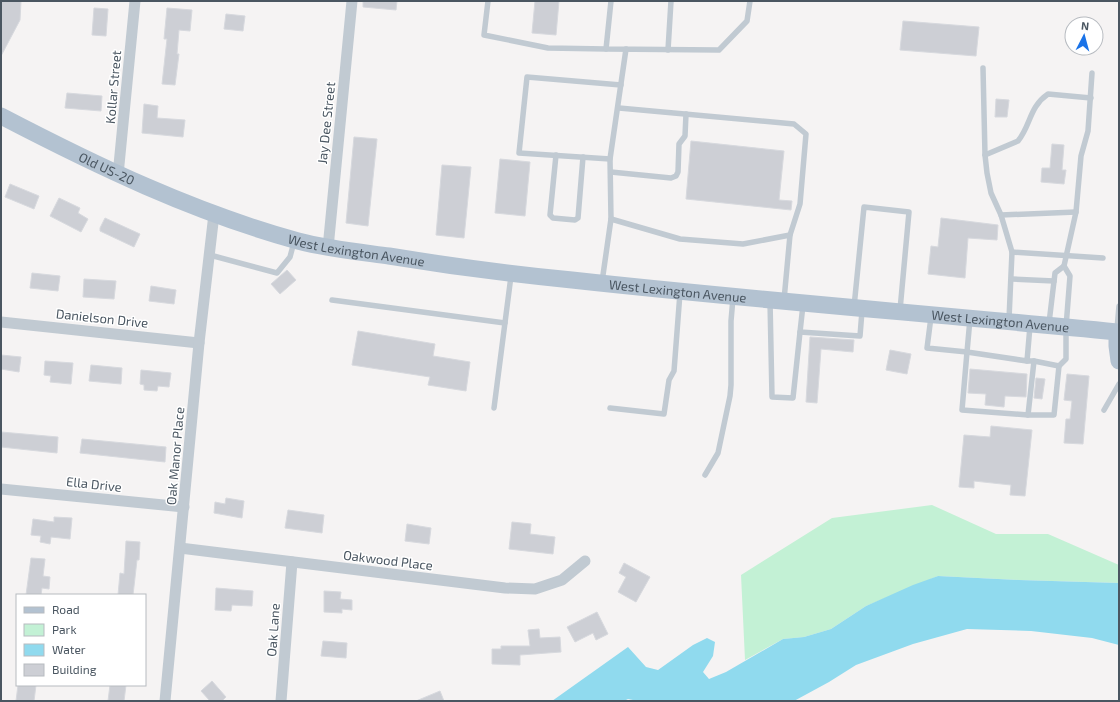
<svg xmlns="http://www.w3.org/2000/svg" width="1120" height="702" font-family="'Exo 2',sans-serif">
<rect width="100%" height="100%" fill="#f5f3f3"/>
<!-- green -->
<path fill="#c3f1d5" d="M 932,505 L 996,534 L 1048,534 L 1119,565 L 1119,583 L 1019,580 L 938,576 L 866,606 L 831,629 L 804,637 L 783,639 L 745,660 L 741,575 L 832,518 Z"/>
<!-- water -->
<path fill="#90daee" d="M 938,576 L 1019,580 L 1119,583 L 1119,645 L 1092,638 L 1031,631 L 967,629 L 913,644 L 856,665 L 829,682 L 794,701 L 638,701 L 628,699 L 624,701 L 552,701 L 628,647 L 646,667 L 658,670 L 693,645 L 707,638 L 715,642 L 713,656 L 703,672 L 709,679 L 726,672 L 783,639 L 804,637 L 831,629 L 866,606 L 913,585 Z"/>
<!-- building -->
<g fill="#cdcfd5" stroke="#d7d9de">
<path d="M 1,1 L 21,1 L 20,20 L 1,56 Z"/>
<path d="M 363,1 L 397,1 L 396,10 L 363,7 Z"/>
<path d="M 535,1 L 559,1 L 556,35 L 532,33 Z"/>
<path d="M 94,8 L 108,9 L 106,36 L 92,35 Z"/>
<path d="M 167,8 L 192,10 L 190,31 L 179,30 L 177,54 L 179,54 L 175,85 L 162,84 L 167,39 L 164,39 Z"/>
<path d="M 226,14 L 245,16 L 243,31 L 224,29 Z"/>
<path d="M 903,21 L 979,27 L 976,56 L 900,50 Z"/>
<path d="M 67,93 L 102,96 L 101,111 L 65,108 Z"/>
<path d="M 996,99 L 1009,100 L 1007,117 L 995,117 Z"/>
<path d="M 144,104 L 158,106 L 157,118 L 185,120 L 183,137 L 142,133 Z"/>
<path d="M 354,137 L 377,139 L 368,226 L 346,223 Z"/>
<path d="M 691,141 L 784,151 L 779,200 L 792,201 L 791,210 L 686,199 Z"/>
<path d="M 1052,144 L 1064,145 L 1062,170 L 1066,170 L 1064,184 L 1041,182 L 1042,168 L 1050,168 Z"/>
<path d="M 500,159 L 530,162 L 525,216 L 495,213 Z"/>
<path d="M 442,165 L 471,167 L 464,238 L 436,235 Z"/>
<path d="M 10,184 L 39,196 L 34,209 L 5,197 Z"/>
<path d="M 59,198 L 80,208 L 78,213 L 88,219 L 81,232 L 50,216 Z"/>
<path d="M 105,218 L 140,234 L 134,247 L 100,231 L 100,228 Z"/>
<path d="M 941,218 L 998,225 L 997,240 L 968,238 L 965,278 L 928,274 L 931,246 L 938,247 Z"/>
<path d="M 287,270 L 296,280 L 280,294 L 271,284 Z"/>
<path d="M 32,273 L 60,276 L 58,291 L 30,288 Z"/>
<path d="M 84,279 L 116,281 L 114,299 L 83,297 Z"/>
<path d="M 151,286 L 176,290 L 174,304 L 149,301 Z"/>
<path d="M 358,331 L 435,344 L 433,356 L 470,362 L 466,391 L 428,385 L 430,377 L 352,365 Z"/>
<path d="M 810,337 L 854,340 L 853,352 L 821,349 L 817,403 L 806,402 Z"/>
<path d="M 890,350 L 911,354 L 907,374 L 886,370 Z"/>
<path d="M 1,355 L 21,357 L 19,372 L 1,369 Z"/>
<path d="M 45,361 L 73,363 L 71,384 L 50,382 L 51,376 L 44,375 Z"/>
<path d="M 91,365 L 122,368 L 121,384 L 89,381 Z"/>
<path d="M 970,369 L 1027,374 L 1026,397 L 1005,396 L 1004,407 L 985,405 L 986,394 L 968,393 Z"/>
<path d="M 141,370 L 171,373 L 169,387 L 158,386 L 157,391 L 144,390 L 144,385 L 140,384 Z"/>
<path d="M 1067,374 L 1089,376 L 1083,444 L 1064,443 L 1066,419 L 1070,419 L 1072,401 L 1064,400 Z"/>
<path d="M 1036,378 L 1045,379 L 1042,399 L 1034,398 Z"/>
<path d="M 991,426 L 1032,430 L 1025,496 L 1010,495 L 1011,485 L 974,481 L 974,488 L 959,487 L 964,435 L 990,437 Z"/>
<path d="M 1,432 L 58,437 L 57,453 L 1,447 Z"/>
<path d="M 82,439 L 166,447 L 165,462 L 80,453 Z"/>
<path d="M 226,498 L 244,501 L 242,518 L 214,513 L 215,502 L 225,504 Z"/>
<path d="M 288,510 L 324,515 L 322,533 L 285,528 Z"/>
<path d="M 54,517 L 72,518 L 70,539 L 51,537 L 50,544 L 40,542 L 41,536 L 31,535 L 33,519 L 54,522 Z"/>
<path d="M 512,522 L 531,524 L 530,534 L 555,537 L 553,554 L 509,549 Z"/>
<path d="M 407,524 L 431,528 L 429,544 L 405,541 Z"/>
<path d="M 126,541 L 140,542 L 139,560 L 137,560 L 133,595 L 118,595 L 120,573 L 124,574 Z"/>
<path d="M 31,558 L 45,559 L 43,576 L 50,577 L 49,589 L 42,588 L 41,595 L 26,595 Z"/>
<path d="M 624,563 L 650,577 L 636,602 L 618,592 L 626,577 L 619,573 Z"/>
<path d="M 216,588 L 253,591 L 252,606 L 232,605 L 231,611 L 215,610 Z"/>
<path d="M 324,591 L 341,592 L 340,599 L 352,600 L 352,610 L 342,609 L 342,613 L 324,612 Z"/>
<path d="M 597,612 L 608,634 L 596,640 L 593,633 L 575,642 L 567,627 Z"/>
<path d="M 539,629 L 540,638 L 560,637 L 561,652 L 520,655 L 520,665 L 492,664 L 492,649 L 501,649 L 501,646 L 530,646 L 528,630 Z"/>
<path d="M 323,641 L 347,643 L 346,658 L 321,656 Z"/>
<path d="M 212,681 L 226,697 L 222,701 L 210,701 L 201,691 Z"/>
<path d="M 18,685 L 36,685 L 34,701 L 16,701 Z"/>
<path d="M 110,685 L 126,685 L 124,701 L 108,701 Z"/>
<path d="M 440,691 L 444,701 L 416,701 Z"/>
</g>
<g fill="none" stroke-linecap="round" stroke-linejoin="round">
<!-- service -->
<g stroke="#c1cad2" stroke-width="5.5">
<path d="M 488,1 L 484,35 L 548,48 L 606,49"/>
<path d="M 611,1 L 606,49 L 719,50 L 747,21 L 750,1"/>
<path d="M 668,50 L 671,1"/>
<path d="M 983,68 L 985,155 L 987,173 L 991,193 L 1001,215 L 1012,252 L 1009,319"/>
<path d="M 619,108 L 794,124 L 806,134 L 800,204 L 790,235"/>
<path d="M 556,155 L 550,215 L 553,218 L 575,220 L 578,218 L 583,157"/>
<path d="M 985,155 L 1018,141 C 1031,125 1029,107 1048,94 L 1091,98"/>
<path d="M 610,159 L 519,153 L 527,77 L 621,85"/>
<path d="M 611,172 L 671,178 L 676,176 L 678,172 L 679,144 L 685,136 L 686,114"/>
<path d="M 1001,215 L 1076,212"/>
<path d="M 611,219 L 610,159 L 626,49"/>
<path d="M 1012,252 L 1103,258"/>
<path d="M 210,255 L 277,273 L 290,257 L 294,242"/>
<path d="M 1012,279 L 1054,281"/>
<path d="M 602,282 L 611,219 L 680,239 L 743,244 L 790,235 L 784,300"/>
<path d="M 332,300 L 505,323"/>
<path d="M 770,301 L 772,397 L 793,398 L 800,332"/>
<path d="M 803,305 L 800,332 L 860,336 L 862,311"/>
<path d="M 854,307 L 864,207 L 909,212 L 900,310"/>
<path d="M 931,317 L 927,348 L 967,352 L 962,410 L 1028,415 L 1034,361 L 1027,361"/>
<path d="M 970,319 L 967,352 L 1027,361 L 1030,326"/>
<path d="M 1049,323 L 1055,273 L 1064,266"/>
<path d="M 1117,329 L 1119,306"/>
<path d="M 1034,361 L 1059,366 L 1066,359 L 1066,327 L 1070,276 L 1064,266 L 1076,212 L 1081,156 L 1088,131 L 1092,73"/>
<path d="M 494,408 L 511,276"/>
<path d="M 610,408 L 664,414 L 669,380 L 674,371 L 680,293"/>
<path d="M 1104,410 L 1119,384"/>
<path d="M 1028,415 L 1054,415 L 1059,366"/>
<path d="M 705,475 L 718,453 L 730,396 L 731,385 L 731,321 L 733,298"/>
</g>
<!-- minor -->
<g stroke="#c1cad2" stroke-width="11">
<path d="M 118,175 L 135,1"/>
<path d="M 328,248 L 352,1"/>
<path d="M 1,322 L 199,343"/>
<path d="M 1,489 L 184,507"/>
<path d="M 180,548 L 505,588 L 535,589 L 562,580 L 585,561"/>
<path d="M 165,701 L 199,343 L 214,214"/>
<path d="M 281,701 L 292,562"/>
</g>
<!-- primary -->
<path stroke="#b3c2d1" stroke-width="17" id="s1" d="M 1,116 C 97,166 193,212 298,241 C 328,249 359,252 389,256 C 450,266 511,274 572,280 C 753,300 935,314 1117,332 L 1117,346 L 1119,361"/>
</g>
<g text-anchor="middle" stroke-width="3" stroke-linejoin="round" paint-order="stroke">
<!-- street labels -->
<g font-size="13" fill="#4a5661" stroke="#fff">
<text transform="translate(113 87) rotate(-85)" y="5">Kollar Street</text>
<text transform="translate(326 123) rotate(-84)" y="5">Jay Dee Street</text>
<text dy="5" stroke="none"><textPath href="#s1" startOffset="118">Old US-20</textPath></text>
<text dy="5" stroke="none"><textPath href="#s1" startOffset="382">West Lexington Avenue</textPath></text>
<text dy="5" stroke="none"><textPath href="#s1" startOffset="706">West Lexington Avenue</textPath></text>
<text transform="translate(102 318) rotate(6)" y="5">Danielson Drive</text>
<text dy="5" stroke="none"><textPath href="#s1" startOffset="1030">West Lexington Avenue</textPath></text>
<text transform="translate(175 456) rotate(-85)" y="5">Oak Manor Place</text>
<text transform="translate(94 484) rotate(6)" y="5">Ella Drive</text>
<text transform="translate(388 560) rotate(7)" y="5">Oakwood Place</text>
<text transform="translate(273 630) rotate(-86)" y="5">Oak Lane</text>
</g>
</g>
<!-- border -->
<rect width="1120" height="702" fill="none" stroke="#4a5661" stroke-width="4"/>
<!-- legend -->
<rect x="16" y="594" width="130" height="92" fill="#ffffff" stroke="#b7bbc0"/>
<rect x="24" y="607" width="20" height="6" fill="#b3c2d1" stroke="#b7bbc0"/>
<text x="52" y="614" font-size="12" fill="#4a5661">Road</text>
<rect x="24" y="624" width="20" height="12" fill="#c3f1d5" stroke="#b7bbc0"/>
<text x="52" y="634" font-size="12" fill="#4a5661">Park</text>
<rect x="24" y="644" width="20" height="12" fill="#90daee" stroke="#b7bbc0"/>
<text x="52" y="654" font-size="12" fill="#4a5661">Water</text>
<rect x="24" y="664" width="20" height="12" fill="#cdcfd5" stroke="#b7bbc0"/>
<text x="52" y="674" font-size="12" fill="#4a5661">Building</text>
<!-- north arrow -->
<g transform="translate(1084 36) rotate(6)"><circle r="19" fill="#ffffff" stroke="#b7bbc0"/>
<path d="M0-3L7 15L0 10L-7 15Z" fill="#1a73e8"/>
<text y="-6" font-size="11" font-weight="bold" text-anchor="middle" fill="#4a5661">N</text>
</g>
</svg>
